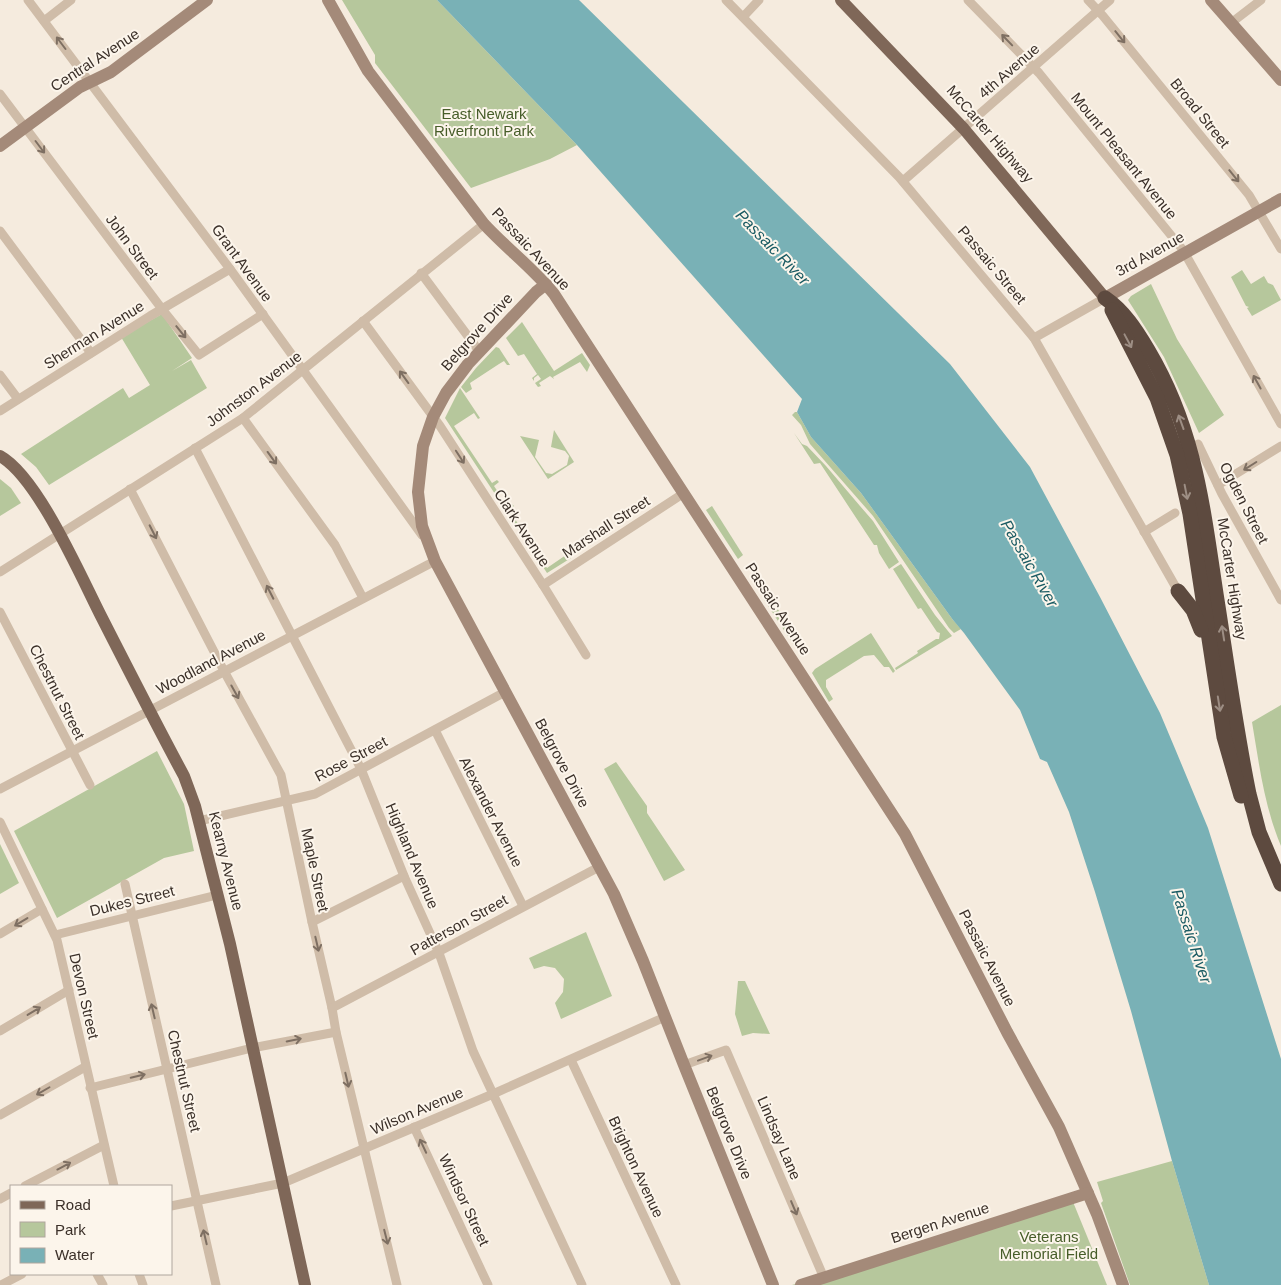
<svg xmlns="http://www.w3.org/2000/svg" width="1281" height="1285" font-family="Arial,sans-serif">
<rect width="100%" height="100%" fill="#f5ebde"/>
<!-- green -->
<g fill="#b6c79c">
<path d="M 342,0 L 437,0 L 577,145 L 550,159 L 471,188 L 375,63 L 375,55 Z"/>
<path d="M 1242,270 L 1251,284 L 1264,276 L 1268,283 L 1273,285 L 1281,300 L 1252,316 L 1247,308 L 1249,307 L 1246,306 L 1231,277 Z"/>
<path d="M 1151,284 L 1177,339 L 1224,415 L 1199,433 L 1164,357 L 1128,300 L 1131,296 Z"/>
<path d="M 162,314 L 192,358 L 172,371 L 191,360 L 207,388 L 49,485 L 36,467 L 21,454 L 123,388 L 129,398 L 150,385 L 121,337 Z"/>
<path d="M 522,322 L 554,371 L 582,353 L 590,365 L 587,372 L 580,362 L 553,377 L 554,379 L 550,376 L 539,383 L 541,386 L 538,387 L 535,383 L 541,379 L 538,375 L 534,378 L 534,381 L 532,378 L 537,374 L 524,354 L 518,356 L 506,338 Z"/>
<path d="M 496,347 L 499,348 L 510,365 L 507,365 L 504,361 L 499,364 L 470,383 L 472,389 L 466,393 L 461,387 L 476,368 Z"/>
<path d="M 460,388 L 480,418 L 478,419 L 474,413 L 454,426 L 492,483 L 497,480 L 499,482 L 494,486 L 498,492 L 496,494 L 501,502 L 504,501 L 507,506 L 511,503 L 514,506 L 509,510 L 547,568 L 566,555 L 562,548 L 564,547 L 571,558 L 547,573 L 445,418 Z"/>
<path d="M 795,412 L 797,412 L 811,437 L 861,493 L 953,620 L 961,629 L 954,633 L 949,628 L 873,516 L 810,444 L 801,425 L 792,415 Z"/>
<path d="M 554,430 L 574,462 L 548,479 L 520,436 L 539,440 L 535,457 L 546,473 L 552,474 L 567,465 L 569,456 L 565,451 L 551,447 Z"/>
<path d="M 794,433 L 802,444 L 807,446 L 826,466 L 860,506 L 873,521 L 899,562 L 889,569 L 879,553 L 877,545 L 874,545 L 820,463 L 814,464 Z"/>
<path d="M 0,479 L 11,488 L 21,503 L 0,516 Z"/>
<path d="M 712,506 L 743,555 L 738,559 L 706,510 Z"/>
<path d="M 901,564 L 935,615 L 952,636 L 896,670 L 895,668 L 918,653 L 917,651 L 936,639 L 939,639 L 940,633 L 937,632 L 921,608 L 918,609 L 893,569 Z"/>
<path d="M 768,594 L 800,643 L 795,647 L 763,598 Z"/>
<path d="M 871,633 L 895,671 L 893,673 L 889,667 L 884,667 L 874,655 L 864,656 L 826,680 L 826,687 L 833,699 L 829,702 L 812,673 L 815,669 Z"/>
<path d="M 1281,705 L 1281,846 C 1264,806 1259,763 1252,722 Z"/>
<path d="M 157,751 L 184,804 L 194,851 L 164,858 L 57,918 L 14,831 Z"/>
<path d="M 616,762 L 647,806 L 647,813 L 685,870 L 664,881 L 604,769 Z"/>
<path d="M 0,844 L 19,883 L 0,894 Z"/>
<path d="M 586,932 L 612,996 L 561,1019 L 555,1003 L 563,992 L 564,979 L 555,968 L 544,966 L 534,969 L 529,958 Z"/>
<path d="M 738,981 L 745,981 L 770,1034 L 753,1033 L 742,1036 L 735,1014 Z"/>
<path d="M 1172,1161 L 1209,1285 L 1130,1285 L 1101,1203 L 1103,1201 L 1097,1182 Z"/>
<path d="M 1071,1197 L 1107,1285 L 792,1285 Z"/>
</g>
<!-- water -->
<path fill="#79b1b6" d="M 437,0 L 579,0 L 950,364 L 1030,467 L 1100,597 L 1160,713 L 1176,751 L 1208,828 L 1281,1059 L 1281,1285 L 1209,1285 L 1172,1161 L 1131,1011 L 1095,892 L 1069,812 L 1047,762 L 1040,759 L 1020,710 L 964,633 L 953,620 L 861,493 L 811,437 L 797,412 L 802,399 L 577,145 Z"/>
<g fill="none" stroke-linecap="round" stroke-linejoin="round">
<!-- street -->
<g stroke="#cfbca8" stroke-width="9">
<path d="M 28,0 L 230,269 L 422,535"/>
<path d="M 726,0 L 899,177 L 1034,338 L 1178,591"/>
<path d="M 968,0 L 1039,73 L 1183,250 L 1281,424"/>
<path d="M 1088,0 L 1103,16 L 1249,195 L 1281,249"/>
<path d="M 743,17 L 759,0"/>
<path d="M 44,21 L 71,0"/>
<path d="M 1231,23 L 1261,0"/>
<path d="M 0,94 L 162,309 L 199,355 L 263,314"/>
<path d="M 903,181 L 1110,0"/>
<path d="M 0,231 L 91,353"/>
<path d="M 421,273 L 479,351"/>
<path d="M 363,321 L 440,426 L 543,585 L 586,655"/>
<path d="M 1034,338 L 1105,298"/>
<path d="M 0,375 L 18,399"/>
<path d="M 0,411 L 150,316 L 230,269"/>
<path d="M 243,418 L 335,545 L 363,598"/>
<path d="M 1198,444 L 1222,494 L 1281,600"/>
<path d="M 195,448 L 361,769 L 404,876 L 439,953 L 473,1051 L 582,1285"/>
<path d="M 1218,485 L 1281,446"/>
<path d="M 130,489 L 224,671 L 281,775 L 312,922 L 332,1008 L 336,1032 L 397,1285"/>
<path d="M 1144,532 L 1175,513"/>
<path d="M 0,572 L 243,418 L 484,224"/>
<path d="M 543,585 L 684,493"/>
<path d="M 0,612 L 90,785"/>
<path d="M 435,730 L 523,906"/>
<path d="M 0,789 L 435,561"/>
<path d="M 199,821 L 315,794 L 505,692"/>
<path d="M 0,822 L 57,940 L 114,1186"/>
<path d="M 125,884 L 216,1285"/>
<path d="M 312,922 L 404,876"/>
<path d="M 0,934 L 42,909"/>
<path d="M 55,935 L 217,895"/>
<path d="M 332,1008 L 599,867"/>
<path d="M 0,1031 L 69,990"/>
<path d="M 571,1060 L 676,1285"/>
<path d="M 684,1065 L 726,1050 L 824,1278"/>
<path d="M 90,1088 L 252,1048 L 336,1032"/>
<path d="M 0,1115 L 85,1067"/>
<path d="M 414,1127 L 488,1285"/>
<path d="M 25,1186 L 104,1145"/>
<path d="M 0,1199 L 11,1193"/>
<path d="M 171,1206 L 283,1183 L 493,1094 L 665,1017"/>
<path d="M 97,1274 L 103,1285"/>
<path d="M 139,1274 L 143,1285"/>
<path d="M 1,1285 L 22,1274"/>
</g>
<!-- secondary -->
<g stroke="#a48a79" stroke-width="12">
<path d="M 328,0 L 368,71 L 484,224 C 506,248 533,268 554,294 L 905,834 L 1007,1032 L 1059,1127 L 1097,1214 L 1123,1285"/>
<path d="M 1211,0 L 1281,80"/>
<path d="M 0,146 L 80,87 L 111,72 L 207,0"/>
<path d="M 546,284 L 536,292 L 468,364 L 446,393 L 433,417 L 423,446 L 418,492 L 422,526 L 435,561 L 614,894 L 643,961 L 684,1065 L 773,1285"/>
<path d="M 1105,298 L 1281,199"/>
<path d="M 801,1285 L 1088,1193"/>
</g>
<!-- primary -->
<g stroke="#7f6758" stroke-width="12">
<path d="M 841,0 L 964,129 L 1105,298"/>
<path d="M 0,456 C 38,477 81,577 102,618 C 129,671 156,724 184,776 L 195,806 L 230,944 L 305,1285"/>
</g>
<!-- highway -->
<g stroke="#5d4a3f" stroke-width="15">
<path d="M 1105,298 C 1124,311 1136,330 1148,350 C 1196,431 1203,509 1217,600 C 1227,664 1236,730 1249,794 L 1259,832 L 1281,884"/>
<path d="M 1112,310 L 1157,398 L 1177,455 L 1190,514 L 1224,737 L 1241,796"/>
<path d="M 1178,591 L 1193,610 L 1201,630"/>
</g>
</g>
<!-- one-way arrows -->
<defs><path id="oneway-shaft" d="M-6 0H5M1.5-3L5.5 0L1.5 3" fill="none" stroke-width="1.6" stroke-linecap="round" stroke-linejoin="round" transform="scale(1.25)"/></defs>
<g stroke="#7e6f62">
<use href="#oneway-shaft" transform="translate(1120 37) rotate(51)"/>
<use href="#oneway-shaft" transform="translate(1007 40) rotate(-134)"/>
<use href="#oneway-shaft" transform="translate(61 43) rotate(-127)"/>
<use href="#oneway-shaft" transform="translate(40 147) rotate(53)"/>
<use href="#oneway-shaft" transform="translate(1234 176) rotate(51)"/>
<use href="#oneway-shaft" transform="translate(181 332) rotate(51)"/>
<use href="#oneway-shaft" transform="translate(404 377) rotate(-126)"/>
<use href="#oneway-shaft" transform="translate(1257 382) rotate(-119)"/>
<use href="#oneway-shaft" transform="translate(460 457) rotate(57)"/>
<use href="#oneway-shaft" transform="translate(272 458) rotate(54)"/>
<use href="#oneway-shaft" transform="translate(1250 466) rotate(148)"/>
<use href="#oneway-shaft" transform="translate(153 532) rotate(63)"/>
<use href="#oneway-shaft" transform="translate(270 592) rotate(-117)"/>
<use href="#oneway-shaft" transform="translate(235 692) rotate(61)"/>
<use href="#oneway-shaft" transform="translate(21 922) rotate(149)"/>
<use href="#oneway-shaft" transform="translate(317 944) rotate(77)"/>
<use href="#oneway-shaft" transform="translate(34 1011) rotate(-31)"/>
<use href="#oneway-shaft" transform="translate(153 1011) rotate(-103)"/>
<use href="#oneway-shaft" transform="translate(294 1040) rotate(-11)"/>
<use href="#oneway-shaft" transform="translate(705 1058) rotate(-20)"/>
<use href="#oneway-shaft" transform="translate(138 1076) rotate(-14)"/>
<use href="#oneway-shaft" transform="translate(347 1080) rotate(77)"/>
<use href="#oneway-shaft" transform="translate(43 1091) rotate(150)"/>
<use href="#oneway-shaft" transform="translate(423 1146) rotate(-115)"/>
<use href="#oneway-shaft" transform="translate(64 1166) rotate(-28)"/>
<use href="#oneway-shaft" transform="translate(794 1208) rotate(67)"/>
<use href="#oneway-shaft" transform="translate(205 1237) rotate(-103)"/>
<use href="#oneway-shaft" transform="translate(386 1237) rotate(76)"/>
</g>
<g stroke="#9d8e84">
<use href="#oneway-shaft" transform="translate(1128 341) rotate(62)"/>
<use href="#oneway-shaft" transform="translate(1181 422) rotate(-110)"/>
<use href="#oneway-shaft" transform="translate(1186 492) rotate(79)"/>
<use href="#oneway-shaft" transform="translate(1223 633) rotate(-99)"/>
<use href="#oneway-shaft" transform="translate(1219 704) rotate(81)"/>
</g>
<g text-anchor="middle" stroke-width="4" stroke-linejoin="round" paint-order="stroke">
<!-- street labels -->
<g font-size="15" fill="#3b3029" stroke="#fcf5eb">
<text transform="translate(95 60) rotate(-33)" y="5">Central Avenue</text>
<text transform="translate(1009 71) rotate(-41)" y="5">4th Avenue</text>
<text transform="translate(1200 113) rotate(51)" y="5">Broad Street</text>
<text transform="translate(990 134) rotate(49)" y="5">McCarter Highway</text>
<text transform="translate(1124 156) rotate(51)" y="5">Mount Pleasant Avenue</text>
<text transform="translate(132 247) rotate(53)" y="5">John Street</text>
<text transform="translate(531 249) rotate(47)" y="5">Passaic Avenue</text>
<text transform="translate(1150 254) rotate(-29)" y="5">3rd Avenue</text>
<text transform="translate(242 263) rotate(54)" y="5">Grant Avenue</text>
<text transform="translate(992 265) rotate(50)" y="5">Passaic Street</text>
<text transform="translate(477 332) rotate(-48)" y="5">Belgrove Drive</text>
<text transform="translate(94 335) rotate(-32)" y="5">Sherman Avenue</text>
<text transform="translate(254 389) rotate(-37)" y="5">Johnston Avenue</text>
<text transform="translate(1244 503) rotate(63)" y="5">Ogden Street</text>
<text transform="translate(606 527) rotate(-33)" y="5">Marshall Street</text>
<text transform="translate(522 528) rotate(57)" y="5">Clark Avenue</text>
<text transform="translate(1232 579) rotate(81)" y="5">McCarter Highway</text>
<text transform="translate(778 609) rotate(57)" y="5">Passaic Avenue</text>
<text transform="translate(211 662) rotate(-28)" y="5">Woodland Avenue</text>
<text transform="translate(57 692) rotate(63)" y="5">Chestnut Street</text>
<text transform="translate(351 759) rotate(-28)" y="5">Rose Street</text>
<text transform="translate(562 763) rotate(62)" y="5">Belgrove Drive</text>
<text transform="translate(491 812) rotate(63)" y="5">Alexander Avenue</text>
<text transform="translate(412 856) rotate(67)" y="5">Highland Avenue</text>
<text transform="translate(226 861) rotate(76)" y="5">Kearny Avenue</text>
<text transform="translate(315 870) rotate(78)" y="5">Maple Street</text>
<text transform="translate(132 901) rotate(-14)" y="5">Dukes Street</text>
<text transform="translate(459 925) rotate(-29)" y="5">Patterson Street</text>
<text transform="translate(987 958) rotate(63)" y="5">Passaic Avenue</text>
<text transform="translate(84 996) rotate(77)" y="5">Devon Street</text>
<text transform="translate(184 1081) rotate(77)" y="5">Chestnut Street</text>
<text transform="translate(417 1111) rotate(-23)" y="5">Wilson Avenue</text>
<text transform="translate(729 1133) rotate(68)" y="5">Belgrove Drive</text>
<text transform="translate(779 1138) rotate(67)" y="5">Lindsay Lane</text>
<text transform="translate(636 1167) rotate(65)" y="5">Brighton Avenue</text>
<text transform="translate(464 1200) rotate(65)" y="5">Windsor Street</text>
<text transform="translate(940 1223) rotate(-18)" y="5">Bergen Avenue</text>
</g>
<!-- park labels -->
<g font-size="15" fill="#475d29" stroke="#fcf5eb">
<text x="484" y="119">East Newark<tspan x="484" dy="17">Riverfront Park</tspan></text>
<text x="1049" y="1242">Veterans<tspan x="1049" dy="17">Memorial Field</tspan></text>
</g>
<!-- water labels -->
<g font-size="16" font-style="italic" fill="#195a62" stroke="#fcf5eb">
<text transform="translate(773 247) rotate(46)" y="6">Passaic River</text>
<text transform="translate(1030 563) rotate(60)" y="6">Passaic River</text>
<text transform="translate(1192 936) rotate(72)" y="6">Passaic River</text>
</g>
</g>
<!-- legend -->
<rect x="10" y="1185" width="162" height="90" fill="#fcf5eb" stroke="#afa69d"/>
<rect x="20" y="1201" width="25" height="8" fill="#7f6758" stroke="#afa69d"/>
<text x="55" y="1210" font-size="15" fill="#3b3029">Road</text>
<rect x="20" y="1222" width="25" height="15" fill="#b6c79c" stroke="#afa69d"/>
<text x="55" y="1235" font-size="15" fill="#3b3029">Park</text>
<rect x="20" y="1248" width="25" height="15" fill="#79b1b6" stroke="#afa69d"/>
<text x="55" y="1260" font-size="15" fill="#3b3029">Water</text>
</svg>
